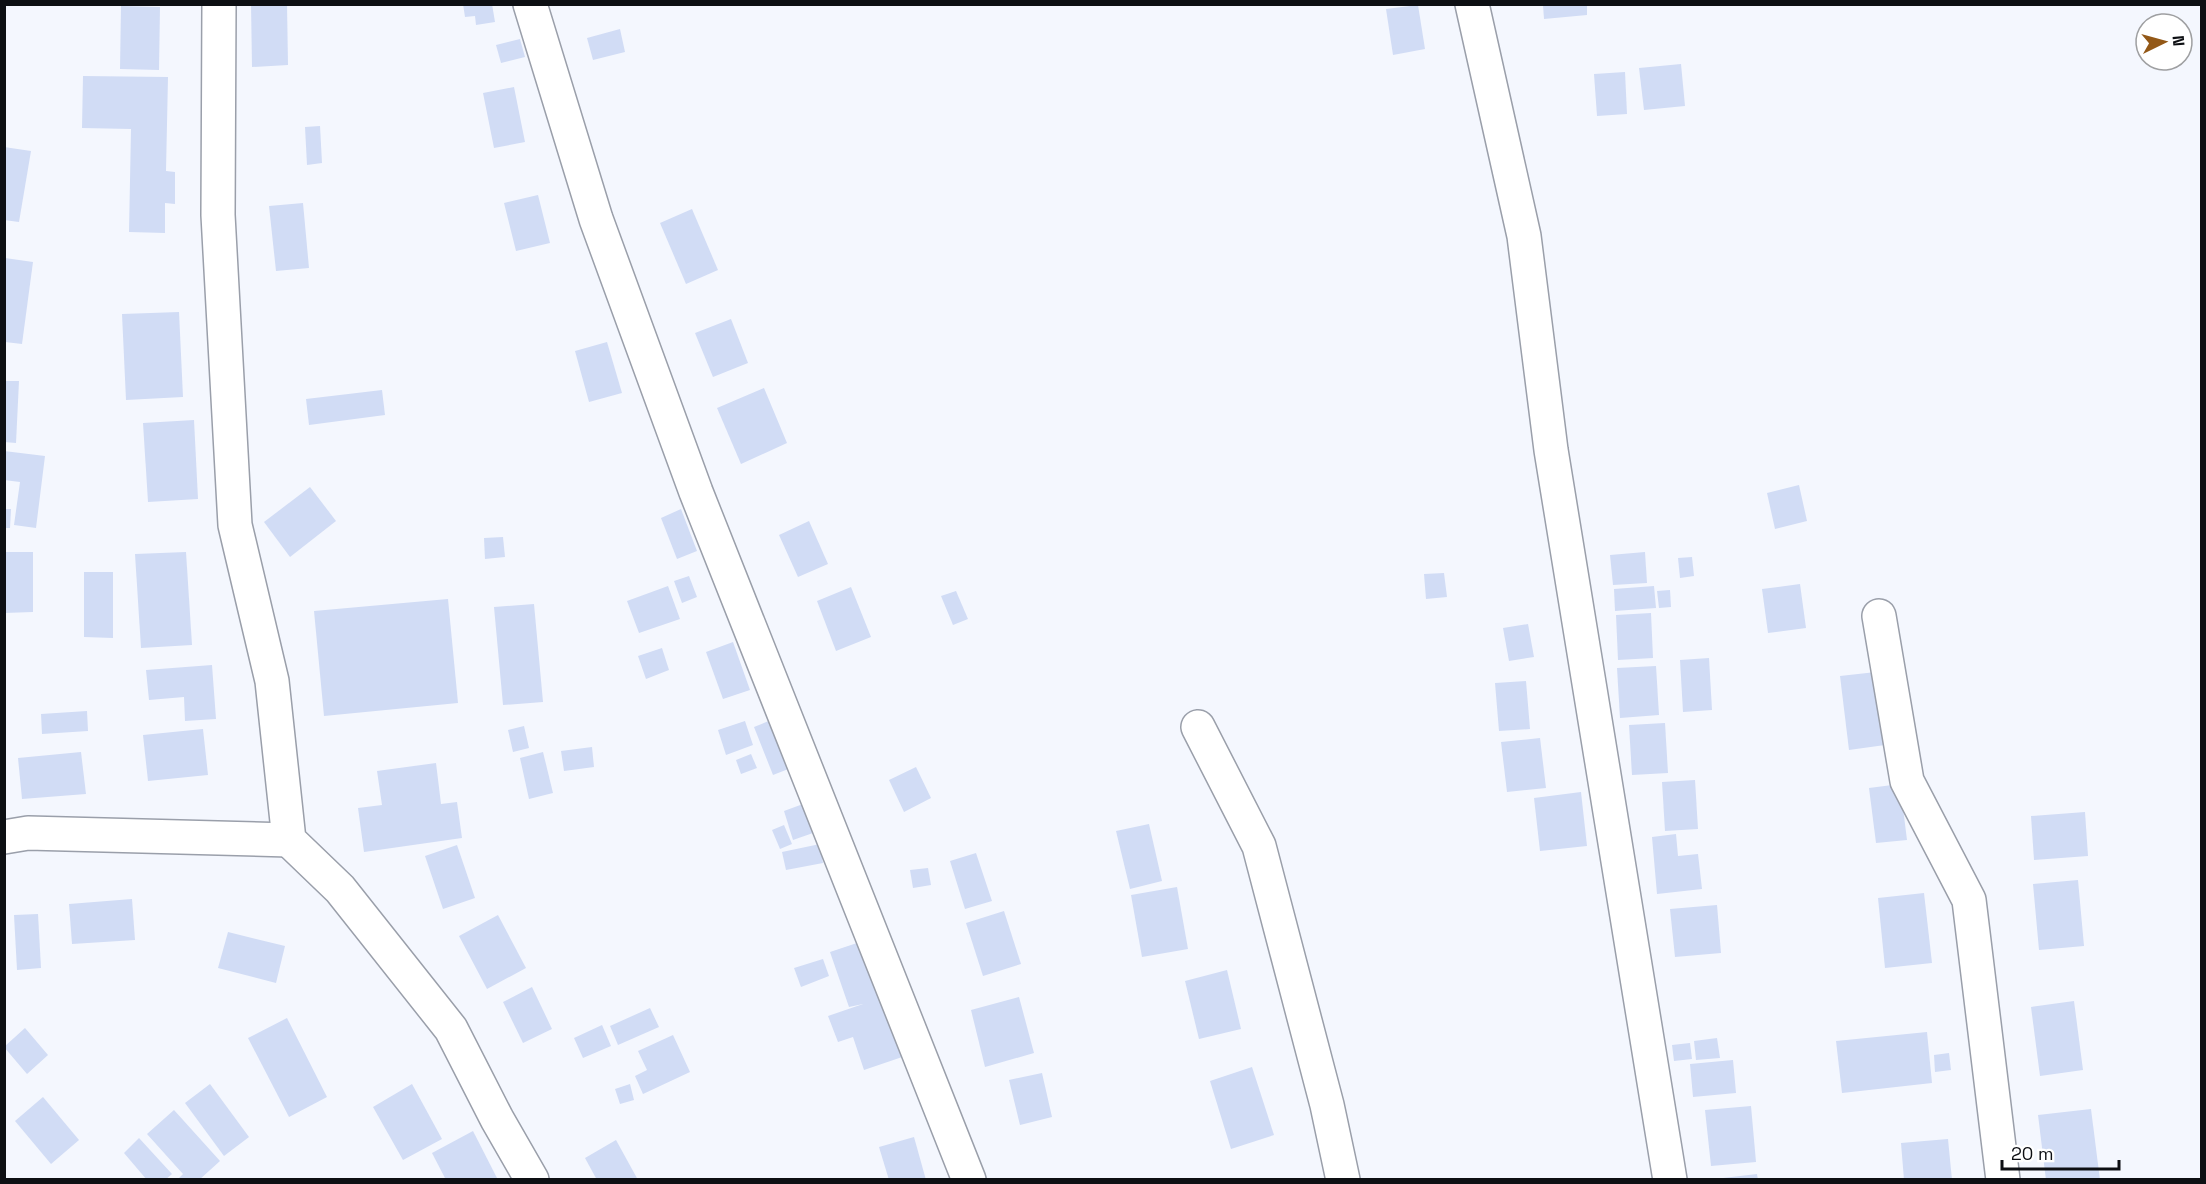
<svg xmlns="http://www.w3.org/2000/svg" width="2206" height="1184" font-family="'Space Grotesk',sans-serif">
<rect width="100%" height="100%" fill="#f4f7fe"/>
<!-- building -->
<g fill="#d1dcf5">
<path d="M 251,4 L 287,4 L 288,65 L 252,67 Z"/>
<path d="M 463,4 L 492,4 L 495,22 L 476,25 L 475,16 L 465,17 Z"/>
<path d="M 1418,5 L 1425,49 L 1393,55 L 1386,9 Z"/>
<path d="M 1543,5 L 1587,5 L 1587,15 L 1544,19 Z"/>
<path d="M 121,6 L 160,7 L 159,70 L 120,69 Z"/>
<path d="M 620,29 L 625,52 L 593,60 L 587,38 Z"/>
<path d="M 520,39 L 525,57 L 501,63 L 496,45 Z"/>
<path d="M 1681,64 L 1685,106 L 1644,110 L 1639,68 Z"/>
<path d="M 1625,72 L 1627,114 L 1597,116 L 1594,74 Z"/>
<path d="M 83,76 L 168,77 L 166,171 L 175,172 L 175,204 L 165,203 L 165,233 L 129,232 L 131,129 L 82,128 Z"/>
<path d="M 514,87 L 525,142 L 494,148 L 483,93 Z"/>
<path d="M 320,126 L 322,163 L 307,165 L 305,127 Z"/>
<path d="M 4,147 L 31,151 L 19,222 L 4,220 Z"/>
<path d="M 538,195 L 550,243 L 516,251 L 504,203 Z"/>
<path d="M 303,203 L 309,268 L 276,271 L 269,206 Z"/>
<path d="M 692,209 L 718,270 L 686,284 L 660,223 Z"/>
<path d="M 5,258 L 33,262 L 22,344 L 5,342 Z"/>
<path d="M 179,312 L 183,397 L 126,400 L 122,314 Z"/>
<path d="M 731,319 L 748,363 L 713,377 L 695,333 Z"/>
<path d="M 607,342 L 622,393 L 589,402 L 575,351 Z"/>
<path d="M 4,381 L 19,381 L 16,443 L 4,442 Z"/>
<path d="M 764,388 L 787,443 L 741,464 L 717,408 Z"/>
<path d="M 382,390 L 385,415 L 309,425 L 306,399 Z"/>
<path d="M 194,420 L 198,499 L 148,502 L 143,423 Z"/>
<path d="M 4,451 L 45,456 L 36,528 L 14,525 L 20,482 L 4,480 Z"/>
<path d="M 1799,485 L 1807,521 L 1775,529 L 1767,493 Z"/>
<path d="M 310,487 L 336,521 L 290,557 L 264,522 Z"/>
<path d="M 4,509 L 11,509 L 10,528 L 4,528 Z"/>
<path d="M 681,509 L 697,551 L 677,559 L 661,518 Z"/>
<path d="M 809,521 L 828,564 L 798,577 L 779,535 Z"/>
<path d="M 503,537 L 505,557 L 485,559 L 484,538 Z"/>
<path d="M 4,552 L 33,552 L 33,612 L 4,613 Z"/>
<path d="M 186,552 L 192,645 L 141,648 L 135,554 Z"/>
<path d="M 1645,552 L 1647,583 L 1613,585 L 1610,555 Z"/>
<path d="M 1692,557 L 1694,576 L 1680,578 L 1678,558 Z"/>
<path d="M 84,572 L 113,572 L 113,638 L 84,637 Z"/>
<path d="M 1444,573 L 1447,597 L 1426,599 L 1424,574 Z"/>
<path d="M 689,576 L 697,597 L 682,603 L 674,581 Z"/>
<path d="M 1800,584 L 1806,628 L 1768,633 L 1762,589 Z"/>
<path d="M 668,586 L 680,619 L 639,633 L 627,601 Z"/>
<path d="M 1654,586 L 1656,608 L 1615,611 L 1614,589 Z"/>
<path d="M 851,587 L 871,637 L 836,651 L 817,601 Z"/>
<path d="M 1670,590 L 1671,607 L 1659,608 L 1657,591 Z"/>
<path d="M 956,591 L 968,619 L 953,625 L 941,596 Z"/>
<path d="M 448,599 L 458,703 L 324,716 L 314,611 Z"/>
<path d="M 534,604 L 543,702 L 503,705 L 494,607 Z"/>
<path d="M 1651,613 L 1653,658 L 1618,660 L 1616,615 Z"/>
<path d="M 1528,624 L 1534,657 L 1509,661 L 1503,628 Z"/>
<path d="M 733,642 L 750,690 L 723,699 L 706,652 Z"/>
<path d="M 662,648 L 669,670 L 646,679 L 638,656 Z"/>
<path d="M 1709,658 L 1712,710 L 1683,712 L 1680,660 Z"/>
<path d="M 212,665 L 216,719 L 185,721 L 184,697 L 149,700 L 146,670 Z"/>
<path d="M 1656,666 L 1659,715 L 1620,718 L 1617,668 Z"/>
<path d="M 1876,672 L 1885,745 L 1849,750 L 1840,676 Z"/>
<path d="M 1526,681 L 1530,729 L 1499,731 L 1495,683 Z"/>
<path d="M 87,711 L 88,731 L 42,734 L 41,714 Z"/>
<path d="M 776,718 L 796,766 L 773,775 L 754,727 Z"/>
<path d="M 745,721 L 753,745 L 726,755 L 718,730 Z"/>
<path d="M 1665,723 L 1668,773 L 1632,775 L 1629,725 Z"/>
<path d="M 524,726 L 529,748 L 513,752 L 508,730 Z"/>
<path d="M 203,729 L 208,775 L 148,781 L 143,735 Z"/>
<path d="M 1540,738 L 1546,788 L 1507,792 L 1501,742 Z"/>
<path d="M 592,747 L 594,767 L 564,771 L 561,751 Z"/>
<path d="M 81,752 L 86,794 L 22,799 L 18,758 Z"/>
<path d="M 543,752 L 553,793 L 529,799 L 520,758 Z"/>
<path d="M 751,754 L 757,768 L 741,774 L 736,760 Z"/>
<path d="M 436,763 L 441,804 L 457,802 L 462,838 L 364,852 L 358,808 L 382,805 L 377,771 Z"/>
<path d="M 916,767 L 931,798 L 904,812 L 889,780 Z"/>
<path d="M 1695,780 L 1698,829 L 1665,831 L 1662,782 Z"/>
<path d="M 1900,784 L 1907,840 L 1876,843 L 1869,788 Z"/>
<path d="M 1581,792 L 1587,846 L 1540,851 L 1534,798 Z"/>
<path d="M 803,804 L 813,833 L 793,840 L 784,811 Z"/>
<path d="M 2085,812 L 2088,856 L 2034,860 L 2031,816 Z"/>
<path d="M 1149,824 L 1162,881 L 1130,889 L 1116,831 Z"/>
<path d="M 784,825 L 792,844 L 780,849 L 772,830 Z"/>
<path d="M 1676,834 L 1678,856 L 1698,854 L 1702,889 L 1657,894 L 1652,837 Z"/>
<path d="M 820,844 L 823,863 L 786,870 L 782,852 Z"/>
<path d="M 457,845 L 475,898 L 443,909 L 425,856 Z"/>
<path d="M 976,853 L 992,901 L 965,909 L 950,861 Z"/>
<path d="M 928,868 L 931,885 L 913,888 L 910,870 Z"/>
<path d="M 2078,880 L 2084,946 L 2039,950 L 2033,884 Z"/>
<path d="M 1177,887 L 1188,949 L 1142,957 L 1131,895 Z"/>
<path d="M 1924,893 L 1932,963 L 1885,968 L 1878,898 Z"/>
<path d="M 132,899 L 135,940 L 72,944 L 69,904 Z"/>
<path d="M 1717,905 L 1721,953 L 1675,957 L 1670,909 Z"/>
<path d="M 1004,911 L 1021,964 L 983,976 L 966,923 Z"/>
<path d="M 38,914 L 41,968 L 17,970 L 14,915 Z"/>
<path d="M 498,915 L 526,968 L 487,989 L 459,936 Z"/>
<path d="M 228,932 L 285,946 L 276,983 L 218,968 Z"/>
<path d="M 866,940 L 911,1054 L 864,1070 L 853,1037 L 838,1042 L 828,1016 L 863,1004 L 849,1007 L 830,952 Z"/>
<path d="M 823,959 L 829,976 L 801,987 L 794,968 Z"/>
<path d="M 1227,970 L 1241,1029 L 1199,1039 L 1185,981 Z"/>
<path d="M 532,987 L 552,1029 L 523,1043 L 503,1002 Z"/>
<path d="M 1019,997 L 1034,1053 L 985,1067 L 971,1010 Z"/>
<path d="M 2074,1001 L 2083,1070 L 2040,1076 L 2031,1007 Z"/>
<path d="M 650,1008 L 659,1027 L 618,1045 L 610,1026 Z"/>
<path d="M 287,1018 L 327,1097 L 289,1117 L 248,1038 Z"/>
<path d="M 602,1025 L 611,1046 L 583,1058 L 574,1038 Z"/>
<path d="M 25,1028 L 48,1055 L 27,1074 L 4,1047 Z"/>
<path d="M 1927,1032 L 1932,1083 L 1842,1093 L 1836,1041 Z"/>
<path d="M 673,1035 L 690,1072 L 643,1094 L 635,1076 L 647,1070 L 638,1051 Z"/>
<path d="M 1717,1038 L 1720,1058 L 1696,1060 L 1694,1041 Z"/>
<path d="M 1690,1043 L 1692,1059 L 1674,1061 L 1672,1045 Z"/>
<path d="M 1949,1053 L 1951,1070 L 1935,1072 L 1934,1055 Z"/>
<path d="M 1733,1060 L 1736,1093 L 1693,1097 L 1690,1064 Z"/>
<path d="M 1252,1067 L 1274,1135 L 1231,1149 L 1210,1081 Z"/>
<path d="M 1042,1073 L 1052,1117 L 1020,1125 L 1009,1080 Z"/>
<path d="M 210,1084 L 249,1137 L 224,1156 L 185,1103 Z"/>
<path d="M 412,1084 L 442,1139 L 403,1160 L 373,1107 Z"/>
<path d="M 630,1084 L 634,1100 L 620,1104 L 615,1089 Z"/>
<path d="M 43,1097 L 79,1140 L 51,1164 L 15,1121 Z"/>
<path d="M 1751,1106 L 1756,1162 L 1711,1166 L 1705,1110 Z"/>
<path d="M 2091,1109 L 2100,1180 L 2046,1180 L 2038,1115 Z"/>
<path d="M 174,1110 L 220,1161 L 199,1180 L 177,1180 L 183,1174 L 147,1134 Z"/>
<path d="M 473,1131 L 498,1180 L 446,1180 L 432,1153 Z"/>
<path d="M 914,1137 L 926,1180 L 889,1180 L 879,1147 Z"/>
<path d="M 139,1138 L 172,1174 L 165,1180 L 147,1180 L 124,1153 Z"/>
<path d="M 1948,1139 L 1952,1180 L 1904,1180 L 1901,1143 Z"/>
<path d="M 616,1140 L 638,1180 L 597,1180 L 585,1158 Z"/>
<path d="M 1757,1174 L 1758,1180 L 1723,1180 L 1723,1178 Z"/>
</g>
<g fill="none" stroke-linecap="round" stroke-linejoin="round">
<defs>
<g id="minor">
<path d="M 219,4 L 218,215 L 235,525 L 272,681 L 289,840 L 340,889 L 451,1029 L 497,1119 L 532,1180"/>
<path d="M 530,4 L 596,219 L 696,492 L 969,1180"/>
<path d="M 1472,4 L 1524,236 L 1551,450 L 1670,1180"/>
<path d="M 1879,616 L 1907,781 L 1969,900 L 2003,1180"/>
<path d="M 1198,727 L 1259,846 L 1327,1105 L 1343,1180"/>
<path d="M 4,837 L 28,833 L 289,840"/>
</g>
</defs>
<!-- minor casing -->
<use href="#minor" stroke="#9a9faa" stroke-width="36"/>
<!-- minor -->
<use href="#minor" stroke="#fff" stroke-width="33"/>
</g>
<!-- border -->
<rect width="2206" height="1184" fill="none" stroke="#0d0f13" stroke-width="12"/>
<!-- north arrow -->
<g transform="translate(2164 42) rotate(85)"><circle r="28" fill="#ffffff" stroke="#9e9fa1" stroke-width="1.5"/>
<path d="M0-4.5L10 22L0 15L-10 22Z" fill="#935817"/>
<text y="-9" font-size="16" font-weight="bold" text-anchor="middle" fill="#0d0f13">N</text>
</g>
<!-- scale -->
<path d="M2002 1160v9h117v-9" fill="none" stroke="#0d0f13" stroke-width="3"/>
<text x="2011" y="1160" font-size="18" fill="#0d0f13" stroke="#ffffff" stroke-width="4.5" paint-order="stroke">20 m</text>
</svg>
